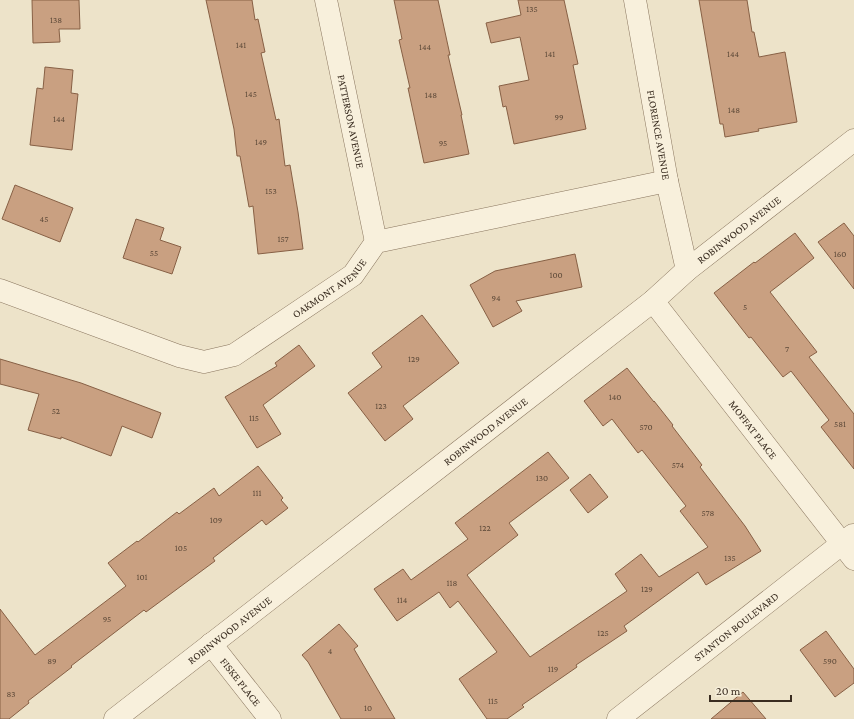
<svg xmlns="http://www.w3.org/2000/svg" width="854" height="719" font-family="'Crimson Pro',serif">
<rect width="100%" height="100%" fill="#ede3c9"/>
<!-- building -->
<g fill="#c9a081" stroke="#876045">
<path d="M 32,0 L 79,0 L 80,29 L 59,29 L 60,42 L 33,43 Z"/>
<path d="M 206,0 L 252,0 L 255,20 L 258,19 L 265,52 L 261,53 L 276,120 L 279,119 L 285,166 L 290,165 L 298,212 L 303,249 L 258,254 L 253,206 L 249,207 L 240,156 L 237,156 L 234,129 Z"/>
<path d="M 394,0 L 438,0 L 450,55 L 448,55 L 462,115 L 461,115 L 469,154 L 424,163 L 408,88 L 410,88 L 399,40 L 402,39 Z"/>
<path d="M 518,0 L 564,0 L 578,64 L 573,65 L 586,129 L 514,144 L 506,106 L 503,107 L 499,86 L 529,80 L 520,37 L 491,43 L 486,23 L 521,15 Z"/>
<path d="M 699,0 L 747,0 L 752,32 L 754,32 L 759,57 L 785,52 L 797,122 L 758,129 L 759,131 L 725,137 L 723,124 L 720,124 Z"/>
<path d="M 45,67 L 73,70 L 71,93 L 78,94 L 72,150 L 30,145 L 37,88 L 43,89 Z"/>
<path d="M 15,185 L 73,208 L 60,242 L 2,219 Z"/>
<path d="M 136,219 L 164,228 L 160,240 L 181,247 L 172,274 L 123,258 Z"/>
<path d="M 844,223 L 854,236 L 854,289 L 818,242 Z"/>
<path d="M 795,233 L 814,258 L 770,292 L 817,352 L 809,357 L 854,414 L 854,469 L 821,427 L 829,420 L 791,371 L 783,377 L 751,337 L 749,338 L 714,293 L 754,262 L 755,263 Z"/>
<path d="M 575,254 L 582,287 L 516,301 L 522,311 L 493,327 L 470,285 L 495,271 Z"/>
<path d="M 422,315 L 459,363 L 403,406 L 413,419 L 385,441 L 348,393 L 382,367 L 372,353 Z"/>
<path d="M 299,345 L 315,366 L 263,405 L 281,434 L 257,448 L 225,397 L 277,366 L 275,363 Z"/>
<path d="M 0,359 L 81,383 L 161,413 L 152,438 L 122,426 L 111,456 L 61,437 L 61,439 L 28,430 L 39,394 L 0,384 Z"/>
<path d="M 627,368 L 654,402 L 654,401 L 673,425 L 672,426 L 702,465 L 700,467 L 745,526 L 761,551 L 706,585 L 698,572 L 624,626 L 627,631 L 576,665 L 577,667 L 522,705 L 524,707 L 507,719 L 487,719 L 459,679 L 497,652 L 458,601 L 450,608 L 439,592 L 397,621 L 374,589 L 403,569 L 411,580 L 468,539 L 455,523 L 548,452 L 569,478 L 509,523 L 518,535 L 467,575 L 530,657 L 627,591 L 615,574 L 641,554 L 659,577 L 708,547 L 680,511 L 686,506 L 642,450 L 638,453 L 612,419 L 603,426 L 584,401 Z"/>
<path d="M 258,466 L 283,498 L 281,500 L 288,508 L 266,525 L 262,520 L 213,558 L 215,561 L 146,612 L 144,610 L 71,666 L 72,667 L 28,701 L 29,703 L 9,719 L 0,719 L 0,609 L 35,655 L 126,586 L 108,563 L 137,541 L 138,542 L 177,512 L 179,514 L 214,488 L 219,496 Z"/>
<path d="M 590,474 L 608,497 L 588,513 L 570,490 Z"/>
<path d="M 339,624 L 358,646 L 354,649 L 395,719 L 341,719 L 308,662 L 302,655 Z"/>
<path d="M 826,631 L 854,669 L 854,683 L 835,697 L 800,650 Z"/>
<path d="M 743,692 L 766,719 L 711,719 Z"/>
</g>
<g fill="none" stroke-linecap="round" stroke-linejoin="round">
<defs>
<g id="street">
<path id="s1" d="M 326,0 L 376,242"/>
<path id="s2" d="M 635,0 L 667,181 L 687,270"/>
<path id="s3" d="M 0,290 L 179,356 L 204,362 L 234,355 L 353,275 L 376,242 L 667,181"/>
<path id="s4" d="M 653,301 L 854,559"/>
<path id="s5" d="M 211,644 L 270,719"/>
<path id="s6" d="M 115,719 L 653,301 L 687,270 L 854,140"/>
<path id="s7" d="M 618,719 L 853,535"/>
</g>
</defs>
<!-- street casing -->
<use href="#street" stroke="#89755e" stroke-width="23"/>
<!-- street -->
<use href="#street" stroke="#f8f0dc" stroke-width="22"/>
</g>
<g text-anchor="middle" stroke-width="3" stroke-linejoin="round" paint-order="stroke">
<!-- number labels -->
<g font-size="9" fill="#5e4a39">
<text x="532" y="12">135</text>
<text x="56" y="23">138</text>
<text x="241" y="48">141</text>
<text x="425" y="50">144</text>
<text x="550" y="57">141</text>
<text x="733" y="57">144</text>
<text x="251" y="97">145</text>
<text x="431" y="98">148</text>
<text x="734" y="113">148</text>
<text x="559" y="120">99</text>
<text x="59" y="122">144</text>
<text x="261" y="145">149</text>
<text x="443" y="146">95</text>
<text x="271" y="194">153</text>
<text x="44" y="222">45</text>
<text x="283" y="242">157</text>
<text x="154" y="256">55</text>
<text x="840" y="257">160</text>
<text x="556" y="278">100</text>
<text x="496" y="301">94</text>
<text x="745" y="310">5</text>
<text x="787" y="352">7</text>
<text x="414" y="362">129</text>
<text x="615" y="400">140</text>
<text x="381" y="409">123</text>
<text x="56" y="414">52</text>
<text x="254" y="421">115</text>
<text x="840" y="427">581</text>
<text x="646" y="430">570</text>
<text x="678" y="468">574</text>
<text x="542" y="481">130</text>
<text x="257" y="496">111</text>
<text x="708" y="516">578</text>
<text x="216" y="523">109</text>
<text x="485" y="531">122</text>
<text x="181" y="551">105</text>
<text x="730" y="561">135</text>
<text x="142" y="580">101</text>
<text x="452" y="586">118</text>
<text x="647" y="592">129</text>
<text x="402" y="603">114</text>
<text x="107" y="622">95</text>
<text x="603" y="636">125</text>
<text x="330" y="654">4</text>
<text x="52" y="664">89</text>
<text x="830" y="664">590</text>
<text x="553" y="672">119</text>
<text x="11" y="697">83</text>
<text x="493" y="704">115</text>
<text x="368" y="711">10</text>
</g>
<!-- street labels -->
<g font-size="11" fill="#3a2d21" stroke="#f5edd8">
<text dy="4" stroke="none"><textPath href="#s1" startOffset="124">PATTERSON AVENUE</textPath></text>
<text dy="4" stroke="none"><textPath href="#s2" startOffset="137">FLORENCE AVENUE</textPath></text>
<text dy="4" stroke="none"><textPath href="#s6" startOffset="793">ROBINWOOD AVENUE</textPath></text>
<text dy="4" stroke="none"><textPath href="#s3" startOffset="364">OAKMONT AVENUE</textPath></text>
<text dy="4" stroke="none"><textPath href="#s4" startOffset="163">MOFFAT PLACE</textPath></text>
<text dy="4" stroke="none"><textPath href="#s6" startOffset="469">ROBINWOOD AVENUE</textPath></text>
<text dy="4" stroke="none"><textPath href="#s7" startOffset="150">STANTON BOULEVARD</textPath></text>
<text dy="4" stroke="none"><textPath href="#s6" startOffset="145">ROBINWOOD AVENUE</textPath></text>
<text dy="4" stroke="none"><textPath href="#s5" startOffset="48">FISKE PLACE</textPath></text>
</g>
</g>
<!-- scale -->
<path d="M710 695v6h81v-6" fill="none" stroke="#3a2d21" stroke-width="2"/>
<text x="716" y="695" font-size="12" fill="#3a2d21" stroke="#f5edd8" stroke-width="3" paint-order="stroke">20 m</text>
</svg>
